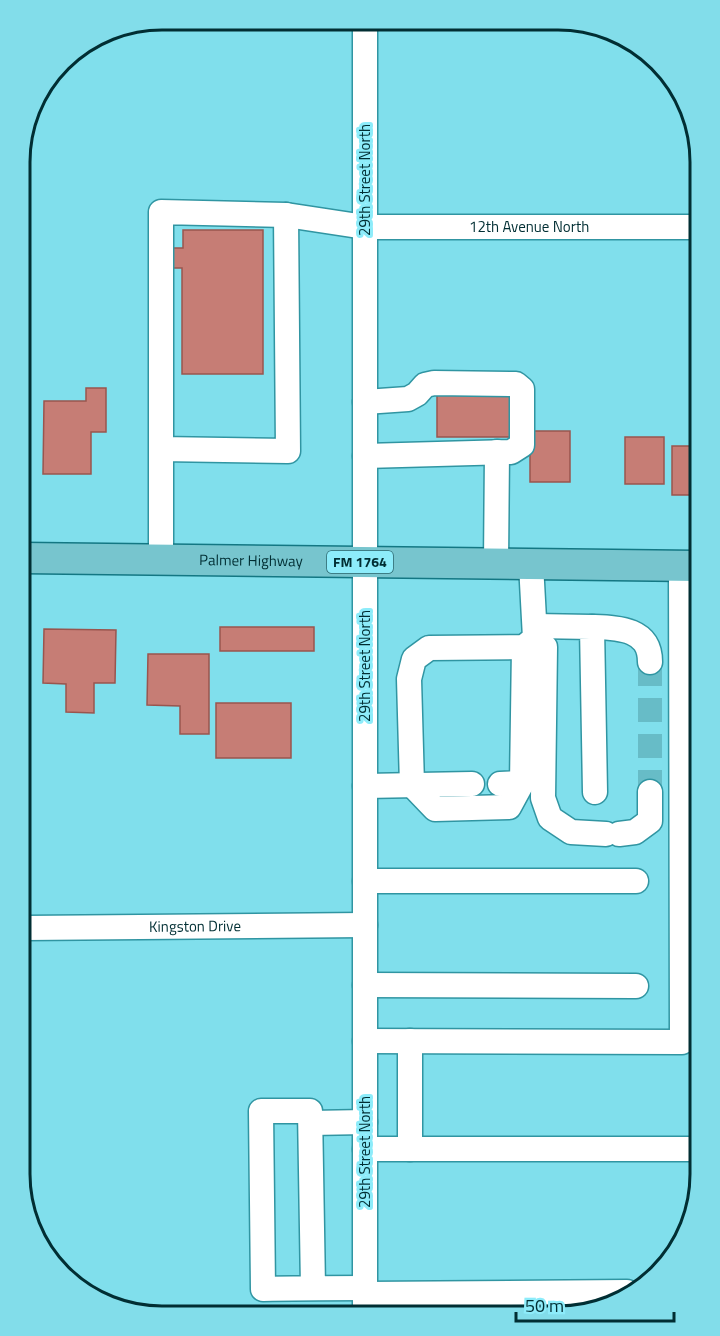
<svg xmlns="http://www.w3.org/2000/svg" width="720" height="1336" font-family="'Titillium Web',sans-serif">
<rect width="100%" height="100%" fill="#80dfec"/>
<!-- building -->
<g fill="#c67d75" stroke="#99554e" stroke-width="1.5">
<path d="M 183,230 L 263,230 L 263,374 L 182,374 L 182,268 L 168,268 L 168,248 L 183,248 Z"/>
<path d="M 86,388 L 106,388 L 106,432 L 91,432 L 91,474 L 43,474 L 44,401 L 86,401 Z"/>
<rect x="437" y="391" width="78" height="46"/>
<rect x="530" y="431" width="40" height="51"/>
<rect x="625" y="437" width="39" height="47"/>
<rect x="672" y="446" width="23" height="49"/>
<rect x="220" y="627" width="94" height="24"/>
<rect x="24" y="628" width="5" height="87"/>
<path d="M 44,629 L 116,630 L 115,683 L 94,683 L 94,713 L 66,712 L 66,684 L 43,683 Z"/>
<path d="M 148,654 L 209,654 L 209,734 L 180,734 L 180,706 L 147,705 Z"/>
<rect x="216" y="703" width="75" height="55"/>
</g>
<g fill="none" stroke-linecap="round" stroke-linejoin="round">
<!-- minor-tunnel -->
<path stroke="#67bcc7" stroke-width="24" stroke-dasharray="24 12" stroke-linecap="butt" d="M 650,662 L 650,792"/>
<defs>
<g id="minor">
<path id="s1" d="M 286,215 L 365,227 L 694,227"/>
<path d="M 365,456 L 511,452 L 522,445 L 522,389 L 516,384 L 434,383 L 425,385 L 417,394 L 408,399 L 365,402"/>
<path d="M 161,560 L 161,212 L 286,215 L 288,451 L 161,449"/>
<path d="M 496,563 L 497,452"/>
<path d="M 535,626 L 592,627 L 595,792"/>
<path d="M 592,627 C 618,628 650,628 650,662"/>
<path d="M 535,638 L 545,647 L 543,798 L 550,818 L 571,832 L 606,834"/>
<path d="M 522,783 L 509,807 L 435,809 L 412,785 L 409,679 L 414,659 L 429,648 L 524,647 L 535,638 L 531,564"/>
<path d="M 500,784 L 522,783 L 524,647"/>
<path d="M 365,786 L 472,784"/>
<path d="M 619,834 L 635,832 L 650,821 L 650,792"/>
<path d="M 365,881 L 636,881"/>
<path id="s2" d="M 25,928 L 365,925"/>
<path d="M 365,985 L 636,986"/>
<path d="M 365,1041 L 682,1042 L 681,566"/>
<path d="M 410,1041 L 410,1149"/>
<path d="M 311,1123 L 365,1122"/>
<path d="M 365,1149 L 700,1149"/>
<path d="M 313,1288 L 310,1111 L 261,1111 L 263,1289 C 297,1288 331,1288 365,1288"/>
<path d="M 365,1294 L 627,1292"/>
<path d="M 365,1312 L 365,21"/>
</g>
<g id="major">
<path id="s3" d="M 23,558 L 696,566"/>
</g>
</defs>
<!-- minor casing -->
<use href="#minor" stroke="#3095a2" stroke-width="27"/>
<!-- major casing -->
<use href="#major" stroke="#137783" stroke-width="33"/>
<!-- minor -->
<use href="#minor" stroke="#fff" stroke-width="24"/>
<!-- major -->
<use href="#major" stroke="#77c5ce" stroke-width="30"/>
</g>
<g text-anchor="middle" stroke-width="6" stroke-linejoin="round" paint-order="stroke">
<!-- shield labels -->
<rect fill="#8decfa" stroke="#2b676f" stroke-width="1.5" x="327" y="551" width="66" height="22" rx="4.5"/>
<g font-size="14" font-weight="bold" fill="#012e33">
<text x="360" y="567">FM 1764</text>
</g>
<!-- street labels -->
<g font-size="15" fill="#012e33" stroke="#8decfa">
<text transform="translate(365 180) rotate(-90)" y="5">29th Street North</text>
<text dy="5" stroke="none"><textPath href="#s1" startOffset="244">12th Avenue North</textPath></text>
<text dy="5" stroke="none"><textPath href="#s3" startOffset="228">Palmer Highway</textPath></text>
<text transform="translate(365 666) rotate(-90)" y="5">29th Street North</text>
<text dy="5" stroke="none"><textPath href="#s2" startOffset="170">Kingston Drive</textPath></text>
<text transform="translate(365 1152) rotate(-90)" y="5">29th Street North</text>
</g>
</g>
<!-- crop -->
<path d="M0 0H720V1336H0ZM162 30H558A132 132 0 0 1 690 162V1174A132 132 0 0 1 558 1306H162A132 132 0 0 1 30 1174V162A132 132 0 0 1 162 30Z" fill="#82ddea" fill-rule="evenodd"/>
<path fill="none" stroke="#012e33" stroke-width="3" d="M162 30H558A132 132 0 0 1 690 162V1174A132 132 0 0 1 558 1306H162A132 132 0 0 1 30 1174V162A132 132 0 0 1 162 30Z"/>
<!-- scale -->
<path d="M516 1312v9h158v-9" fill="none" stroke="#012e33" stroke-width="3"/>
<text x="525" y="1312" font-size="18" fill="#012e33" stroke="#8decfa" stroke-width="4.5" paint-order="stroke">50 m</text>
</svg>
